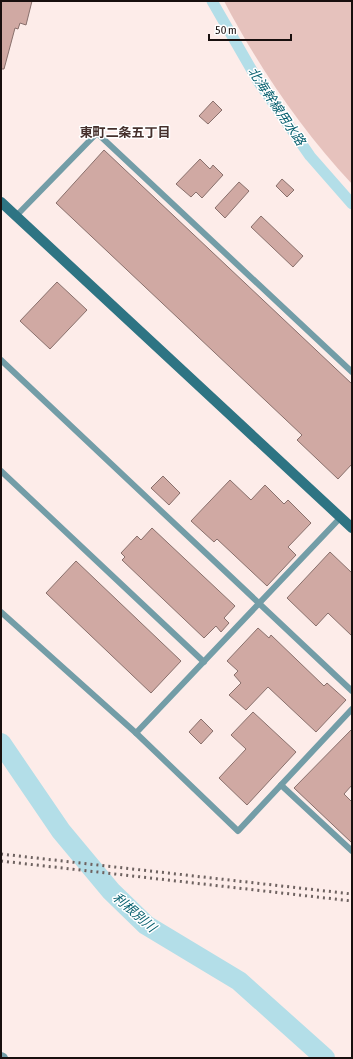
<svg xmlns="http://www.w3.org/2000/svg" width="353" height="1059" font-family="'Asap Condensed','Noto Sans JP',sans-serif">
<rect width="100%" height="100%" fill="#fdece9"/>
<!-- green -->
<path fill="#e6c2bd" d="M 224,1 L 352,1 L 352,184 C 301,130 258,66 224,1 Z"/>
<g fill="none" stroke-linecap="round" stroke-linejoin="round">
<!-- canal -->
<path stroke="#b3dee8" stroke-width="11" d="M 212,1 L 258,81 L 310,156 L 352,204"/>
<!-- river -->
<path stroke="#b3dee8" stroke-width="20" d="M 1,743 L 61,831 L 111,891 L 146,925 L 239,981 L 325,1058"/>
</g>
<!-- building -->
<g fill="#d0a9a3" stroke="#89706c">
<path d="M 1,1 L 32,1 L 26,25 L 20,23 L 18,29 L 15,28 L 4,69 L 1,69 Z"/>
<path d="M 213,101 L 222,110 L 208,124 L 199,116 Z"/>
<path d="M 104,150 L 352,384 L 352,464 L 338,479 L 297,440 L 302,435 L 56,203 Z"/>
<path d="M 200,159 L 210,169 L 213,165 L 223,175 L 202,198 L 196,192 L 191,197 L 176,184 Z"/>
<path d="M 282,179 L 294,190 L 287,197 L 276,186 Z"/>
<path d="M 239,182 L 249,191 L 225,218 L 215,208 Z"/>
<path d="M 261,216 L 303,256 L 293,267 L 251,227 Z"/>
<path d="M 57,282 L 87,310 L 50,349 L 20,321 Z"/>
<path d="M 163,476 L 180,493 L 169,505 L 151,488 Z"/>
<path d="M 230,480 L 251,500 L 265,485 L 284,504 L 288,500 L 311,523 L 288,547 L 296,555 L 267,586 L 217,539 L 214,542 L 191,521 Z"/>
<path d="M 152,528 L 235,606 L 224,618 L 229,623 L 221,632 L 216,626 L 204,638 L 122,560 L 125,557 L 121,553 L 137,536 L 141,540 Z"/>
<path d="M 330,552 L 352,573 L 352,636 L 328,613 L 316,626 L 287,598 Z"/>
<path d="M 76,561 L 181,661 L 151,693 L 46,593 Z"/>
<path d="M 258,628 L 269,638 L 271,635 L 324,686 L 327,683 L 346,700 L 316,732 L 268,687 L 246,710 L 229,695 L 241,683 L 234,675 L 238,671 L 227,661 Z"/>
<path d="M 253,712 L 296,752 L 247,805 L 219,778 L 246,749 L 231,735 Z"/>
<path d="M 201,719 L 213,731 L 201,744 L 189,732 Z"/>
<path d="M 352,729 L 352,785 L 344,794 L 352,802 L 352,843 L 294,788 Z"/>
</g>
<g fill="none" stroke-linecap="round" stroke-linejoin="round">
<!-- lane -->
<g stroke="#739da7" stroke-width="6">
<path d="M 17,215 L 97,133 L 352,372"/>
<path d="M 1,360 L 352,691"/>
<path d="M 1,471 L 204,662"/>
<path d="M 341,517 L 136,733 L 238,831 L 352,709"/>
<path d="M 1,612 L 136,733"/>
<path d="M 281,785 L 352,851"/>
</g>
<!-- street -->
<path stroke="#739da7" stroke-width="10" d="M 1,1057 L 3,1058"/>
<!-- secondary -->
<path stroke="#2e7483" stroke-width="10" d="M 1,202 L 352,528"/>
<!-- rail -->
<g stroke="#6e6260" stroke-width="3" stroke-dasharray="2 4" stroke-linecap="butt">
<path d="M 1,854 L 352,894"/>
<path d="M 1,861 L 352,901"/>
</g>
</g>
<g text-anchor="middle" stroke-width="3" stroke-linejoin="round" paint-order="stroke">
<!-- water labels -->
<g font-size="13" font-style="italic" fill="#08606f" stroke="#fff">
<text transform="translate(277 106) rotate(56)" y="5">北海幹線用水路</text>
<text transform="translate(135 912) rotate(41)" y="5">利根別川</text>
</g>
<!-- neighbourhood labels -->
<g font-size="13" font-weight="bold" fill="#45302c" stroke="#fff">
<text x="125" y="137">東町二条五丁目</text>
</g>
</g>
<!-- border -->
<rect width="353" height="1059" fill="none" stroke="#180f0e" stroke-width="4"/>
<!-- scale -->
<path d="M209 34v6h82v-6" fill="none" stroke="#180f0e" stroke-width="2"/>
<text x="215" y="34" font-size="12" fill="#180f0e" stroke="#ffffff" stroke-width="3" paint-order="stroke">50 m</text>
</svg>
